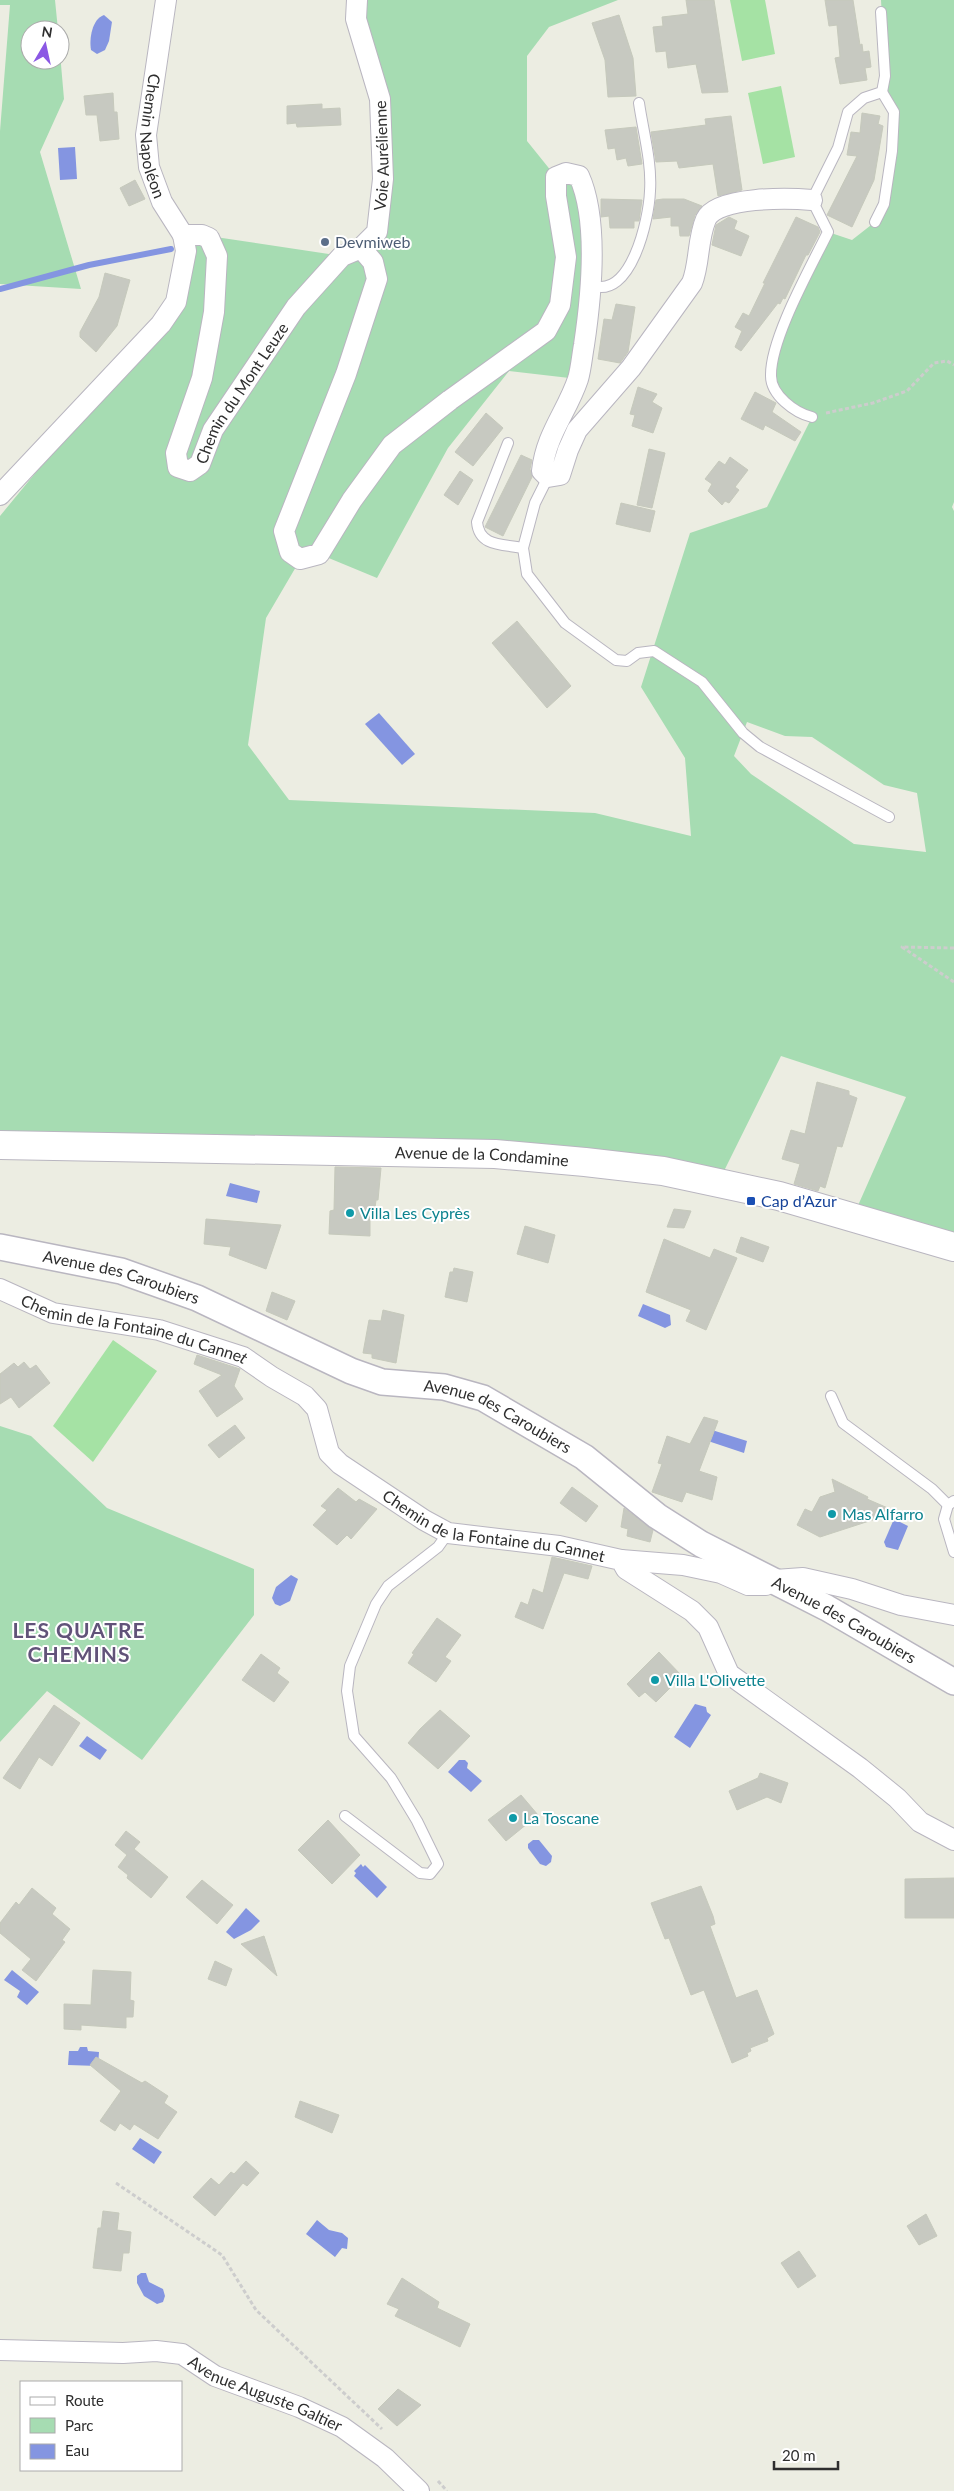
<svg xmlns="http://www.w3.org/2000/svg" width="954" height="2491" font-family="Lato,sans-serif">
<rect width="100%" height="100%" fill="#ecede2"/>
<!-- green -->
<g fill="#a6dcb2" fill-rule="evenodd">
<path d="M 0,0 L 55,0 L 58,30 L 30,30 L 30,60 L 60,60 L 60,53 L 64,99 L 40,152 L 81,289 L 0,284 L 0,131 L 10,5 L 0,5 Z"/>
<path d="M 357,0 L 618,0 L 549,27 L 527,56 L 527,141 L 556,177 L 586,191 L 578,379 L 509,371 L 448,448 L 377,578 L 319,554 L 300,560 L 266,618 L 248,745 L 289,800 L 595,813 L 691,836 L 685,758 L 641,687 L 690,533 L 767,507 L 812,417 L 801,415 L 771,378 L 772,360 L 828,232 L 852,240 L 875,222 L 884,204 L 894,112 L 882,92 L 885,76 L 881,0 L 954,0 L 954,502 L 952,507 L 954,511 L 954,1235 L 856,1210 L 906,1097 L 781,1056 L 724,1171 L 612,1151 L 541,1144 L 0,1131 L 0,516 L 176,302 L 186,251 L 202,235 L 342,256 L 377,232 L 383,179 L 356,19 ZM 747,722 L 785,736 L 812,737 L 884,785 L 917,793 L 926,852 L 854,844 L 751,774 L 734,756 Z"/>
<path d="M 0,1426 L 31,1436 L 107,1508 L 254,1569 L 254,1615 L 142,1760 L 47,1691 L 0,1742 Z"/>
</g>
<!-- pitch -->
<g fill="#a5e2a4">
<path d="M 730,0 L 765,0 L 775,54 L 742,61 Z"/>
<path d="M 781,86 L 795,157 L 763,164 L 748,93 Z"/>
<path d="M 113,1340 L 157,1371 L 93,1462 L 53,1426 Z"/>
</g>
<!-- water -->
<g fill="#8495e1">
<path d="M 104,15 L 112,22 L 109,41 L 105,50 L 97,54 L 91,50 C 89,39 92,19 104,15 Z"/>
<path d="M 75,147 L 77,179 L 60,180 L 58,148 Z"/>
<path d="M 379,713 L 415,754 L 402,765 L 365,724 Z"/>
<path d="M 230,1183 L 260,1191 L 257,1203 L 226,1196 Z"/>
<path d="M 643,1304 L 670,1315 L 671,1325 L 665,1328 L 638,1316 Z"/>
<path d="M 712,1430 L 747,1441 L 744,1453 L 708,1441 Z"/>
<path d="M 894,1519 L 908,1526 L 898,1550 L 886,1547 L 884,1542 Z"/>
<path d="M 291,1575 L 298,1579 L 290,1601 L 280,1606 L 275,1604 L 272,1598 L 276,1587 Z"/>
<path d="M 695,1704 L 706,1707 L 707,1712 L 711,1715 L 690,1748 L 674,1737 Z"/>
<path d="M 87,1736 L 107,1750 L 100,1760 L 79,1746 Z"/>
<path d="M 459,1760 L 465,1760 L 468,1763 L 467,1768 L 482,1781 L 471,1792 L 448,1772 Z"/>
<path d="M 533,1840 L 539,1840 L 552,1856 L 551,1862 L 546,1866 L 540,1864 L 528,1848 L 528,1844 Z"/>
<path d="M 361,1864 L 363,1867 L 365,1865 L 387,1887 L 377,1898 L 354,1876 L 356,1873 L 354,1871 Z"/>
<path d="M 246,1908 L 260,1921 L 251,1930 L 234,1939 L 226,1932 Z"/>
<path d="M 12,1970 L 39,1992 L 27,2005 L 17,1997 L 20,1991 L 4,1980 Z"/>
<path d="M 80,2047 L 87,2047 L 88,2051 L 99,2052 L 98,2066 L 68,2065 L 69,2051 L 78,2051 Z"/>
<path d="M 140,2138 L 162,2152 L 154,2164 L 132,2149 Z"/>
<path d="M 317,2220 L 329,2230 L 342,2233 L 348,2238 L 347,2249 L 342,2248 L 335,2257 L 306,2234 Z"/>
<path d="M 141,2273 L 146,2273 L 149,2282 L 163,2289 L 165,2296 L 163,2302 L 157,2304 L 144,2296 L 137,2283 L 137,2276 Z"/>
</g>
<g fill="none" stroke-linecap="round" stroke-linejoin="round">
<!-- stream -->
<path stroke="#8495e1" stroke-width="6" d="M 0,289 L 89,265 L 171,249"/>
</g>
<!-- building -->
<g fill="#c7c9c1" stroke="#c6c9bc">
<path d="M 686,0 L 714,0 L 728,92 L 702,93 L 696,64 L 668,68 L 666,51 L 656,52 L 653,27 L 663,26 L 662,17 L 688,14 Z"/>
<path d="M 825,0 L 853,0 L 860,45 L 862,44 L 863,52 L 869,51 L 871,67 L 865,68 L 867,80 L 840,84 L 835,58 L 840,57 L 837,25 L 829,26 Z"/>
<path d="M 619,15 L 633,58 L 636,96 L 608,97 L 605,60 L 592,23 Z"/>
<path d="M 113,93 L 114,112 L 117,112 L 119,139 L 100,141 L 97,115 L 86,115 L 84,96 Z"/>
<path d="M 322,104 L 322,109 L 340,108 L 341,125 L 297,127 L 296,123 L 287,124 L 287,106 Z"/>
<path d="M 862,113 L 880,116 L 878,124 L 883,126 L 874,180 L 852,227 L 827,215 L 857,156 L 847,155 L 851,132 L 860,133 Z"/>
<path d="M 731,116 L 742,190 L 718,196 L 713,164 L 679,168 L 677,161 L 656,162 L 651,132 L 706,125 L 705,119 Z"/>
<path d="M 636,127 L 642,164 L 628,166 L 626,158 L 617,160 L 615,148 L 608,149 L 605,130 Z"/>
<path d="M 135,180 L 145,199 L 129,206 L 120,188 Z"/>
<path d="M 601,199 L 642,200 L 639,221 L 634,221 L 634,228 L 610,228 L 609,216 L 601,217 Z"/>
<path d="M 663,199 L 684,199 L 702,206 L 695,215 L 689,236 L 680,236 L 679,226 L 671,226 L 671,217 L 653,219 L 656,200 Z"/>
<path d="M 729,217 L 737,221 L 734,229 L 749,236 L 741,256 L 712,245 L 716,225 Z"/>
<path d="M 796,217 L 818,227 L 820,232 L 808,255 L 806,255 L 785,299 L 783,298 L 780,304 L 778,303 L 741,351 L 735,347 L 742,331 L 735,327 L 743,313 L 749,316 L 765,283 L 763,283 Z"/>
<path d="M 105,273 L 130,280 L 117,326 L 96,352 L 80,337 L 80,332 L 99,297 Z"/>
<path d="M 616,304 L 635,307 L 628,352 L 620,363 L 598,359 L 604,319 L 612,320 Z"/>
<path d="M 638,387 L 657,394 L 652,402 L 662,408 L 653,433 L 632,426 L 635,415 L 630,414 Z"/>
<path d="M 755,392 L 776,403 L 772,412 L 801,432 L 795,441 L 765,425 L 763,430 L 741,419 Z"/>
<path d="M 486,413 L 503,428 L 473,466 L 455,452 Z"/>
<path d="M 649,449 L 665,453 L 652,508 L 637,505 Z"/>
<path d="M 521,455 L 532,460 L 530,469 L 532,477 L 503,536 L 485,527 Z"/>
<path d="M 730,457 L 748,470 L 735,487 L 739,490 L 729,503 L 725,501 L 722,505 L 708,491 L 712,484 L 705,479 L 719,461 L 725,465 Z"/>
<path d="M 460,471 L 473,480 L 458,505 L 444,495 Z"/>
<path d="M 621,503 L 655,511 L 650,532 L 616,524 Z"/>
<path d="M 517,621 L 571,686 L 547,708 L 492,643 Z"/>
<path d="M 817,1082 L 849,1091 L 849,1095 L 857,1098 L 842,1147 L 837,1146 L 825,1188 L 820,1186 L 818,1191 L 794,1184 L 800,1164 L 782,1159 L 791,1130 L 805,1134 Z"/>
<path d="M 335,1167 L 381,1168 L 378,1200 L 376,1200 L 374,1216 L 370,1216 L 370,1236 L 329,1234 L 330,1211 L 334,1210 Z"/>
<path d="M 674,1209 L 691,1211 L 684,1228 L 667,1227 Z"/>
<path d="M 206,1219 L 281,1225 L 266,1269 L 229,1255 L 231,1247 L 204,1244 Z"/>
<path d="M 525,1226 L 555,1235 L 548,1263 L 517,1254 Z"/>
<path d="M 741,1237 L 769,1247 L 763,1262 L 736,1252 Z"/>
<path d="M 664,1239 L 710,1258 L 714,1249 L 737,1258 L 706,1330 L 686,1321 L 691,1310 L 646,1292 Z"/>
<path d="M 454,1268 L 473,1272 L 467,1302 L 445,1297 L 450,1272 L 453,1272 Z"/>
<path d="M 272,1292 L 295,1301 L 287,1320 L 266,1311 Z"/>
<path d="M 383,1310 L 404,1315 L 396,1363 L 372,1358 L 372,1354 L 363,1353 L 369,1320 L 381,1321 Z"/>
<path d="M 197,1355 L 240,1369 L 234,1386 L 243,1399 L 217,1417 L 199,1391 L 222,1375 L 194,1364 Z"/>
<path d="M 24,1362 L 30,1369 L 36,1365 L 50,1383 L 19,1408 L 11,1397 L 0,1404 L 0,1374 L 14,1363 L 18,1367 Z"/>
<path d="M 704,1417 L 718,1421 L 699,1471 L 717,1477 L 712,1500 L 686,1492 L 682,1502 L 652,1492 L 662,1464 L 658,1463 L 667,1436 L 690,1444 Z"/>
<path d="M 235,1425 L 245,1438 L 219,1458 L 208,1445 Z"/>
<path d="M 832,1479 L 868,1497 L 867,1499 L 897,1512 L 820,1537 L 797,1525 L 805,1509 L 812,1512 L 820,1497 L 835,1492 Z"/>
<path d="M 572,1487 L 598,1506 L 586,1522 L 560,1503 Z"/>
<path d="M 338,1488 L 356,1502 L 359,1499 L 377,1509 L 351,1539 L 347,1535 L 337,1545 L 313,1525 L 327,1510 L 321,1506 Z"/>
<path d="M 624,1508 L 653,1530 L 650,1542 L 627,1536 L 628,1529 L 621,1527 Z"/>
<path d="M 552,1557 L 592,1566 L 588,1579 L 564,1573 L 543,1629 L 515,1617 L 521,1602 L 528,1605 L 533,1589 L 543,1593 Z"/>
<path d="M 437,1618 L 461,1635 L 445,1657 L 451,1661 L 436,1682 L 408,1663 L 414,1654 L 412,1653 Z"/>
<path d="M 659,1652 L 682,1676 L 656,1702 L 645,1692 L 639,1697 L 627,1684 Z"/>
<path d="M 261,1654 L 280,1668 L 277,1673 L 289,1682 L 274,1702 L 242,1680 Z"/>
<path d="M 54,1705 L 80,1723 L 52,1766 L 39,1757 L 20,1789 L 3,1778 Z"/>
<path d="M 440,1710 L 470,1736 L 438,1769 L 408,1743 L 420,1729 Z"/>
<path d="M 760,1773 L 788,1783 L 781,1803 L 767,1797 L 737,1810 L 729,1791 L 758,1778 Z"/>
<path d="M 521,1795 L 538,1815 L 506,1841 L 488,1820 Z"/>
<path d="M 328,1820 L 360,1855 L 332,1884 L 298,1850 Z"/>
<path d="M 126,1831 L 140,1842 L 134,1849 L 168,1877 L 151,1898 L 127,1878 L 128,1875 L 118,1867 L 127,1855 L 115,1845 Z"/>
<path d="M 954,1878 L 954,1918 L 905,1918 L 905,1879 Z"/>
<path d="M 202,1880 L 233,1905 L 217,1924 L 186,1897 Z"/>
<path d="M 701,1886 L 713,1916 L 715,1924 L 710,1926 L 736,1998 L 757,1990 L 774,2034 L 767,2038 L 768,2041 L 750,2048 L 751,2051 L 747,2053 L 748,2056 L 732,2063 L 704,1990 L 691,1995 L 669,1938 L 665,1939 L 651,1903 Z"/>
<path d="M 32,1888 L 56,1908 L 52,1914 L 70,1929 L 62,1940 L 65,1942 L 36,1981 L 22,1970 L 31,1959 L 0,1933 L 0,1923 L 16,1902 L 19,1905 Z"/>
<path d="M 264,1936 L 277,1976 L 241,1944 Z"/>
<path d="M 215,1961 L 232,1969 L 226,1986 L 208,1979 Z"/>
<path d="M 93,1970 L 131,1972 L 130,2000 L 134,2001 L 133,2017 L 126,2017 L 126,2028 L 81,2025 L 81,2030 L 64,2029 L 64,2004 L 91,2005 Z"/>
<path d="M 96,2057 L 142,2083 L 145,2081 L 168,2096 L 164,2103 L 177,2112 L 158,2139 L 134,2124 L 130,2130 L 120,2123 L 115,2131 L 100,2121 L 121,2091 L 90,2065 Z"/>
<path d="M 300,2101 L 339,2115 L 332,2133 L 295,2117 Z"/>
<path d="M 246,2161 L 259,2173 L 247,2186 L 243,2183 L 215,2216 L 193,2197 L 211,2178 L 219,2185 L 231,2172 L 234,2174 Z"/>
<path d="M 103,2211 L 119,2213 L 117,2230 L 131,2232 L 129,2253 L 123,2253 L 121,2271 L 93,2268 L 98,2228 L 101,2228 Z"/>
<path d="M 926,2214 L 937,2236 L 919,2245 L 907,2226 Z"/>
<path d="M 799,2251 L 816,2276 L 798,2288 L 781,2263 Z"/>
<path d="M 402,2278 L 439,2302 L 437,2308 L 470,2324 L 460,2347 L 395,2316 L 399,2309 L 387,2304 Z"/>
<path d="M 398,2389 L 421,2405 L 397,2426 L 378,2409 Z"/>
</g>
<g fill="none" stroke-linecap="round" stroke-linejoin="round">
<defs>
<g id="service">
<path d="M 875,222 L 884,204 L 892,151 L 894,112 L 882,92"/>
<path d="M 591,285 C 631,301 649,219 650,191 C 652,162 643,131 639,103"/>
<path d="M 812,417 C 795,413 771,395 771,376 C 770,339 811,267 828,232 L 812,200 L 838,148 L 848,112 L 864,98 L 882,92 L 885,76 L 881,12"/>
<path d="M 508,443 L 477,522 C 479,547 503,544 523,548"/>
<path d="M 548,477 L 535,503 L 523,548 L 527,574 L 565,623 L 616,660 L 627,661 L 638,653 L 654,651 L 702,682 L 743,733 L 760,747 L 889,817"/>
<path d="M 831,1396 L 843,1423 L 932,1489 L 948,1505"/>
<path d="M 954,1501 L 948,1505 L 944,1519 L 954,1552"/>
<path d="M 345,1816 L 420,1873 L 430,1874 L 438,1864 L 417,1821 L 391,1778 L 354,1736 L 347,1691 L 350,1666 L 376,1604 L 388,1586 L 438,1547 L 448,1533"/>
</g>
<g id="minor">
<path id="s1" d="M 166,0 L 146,135 L 149,167 L 162,202 L 183,235"/>
<path d="M 361,248 L 373,262 L 377,279 L 346,374 L 284,531 L 290,552 L 300,559 L 319,554 L 352,500 L 392,445 L 450,400 L 546,331 L 560,305 L 566,257 L 556,196 L 556,177 L 566,173 L 579,176 C 599,220 591,298 584,345 C 582,356 581,369 578,379 C 567,412 546,434 542,471 L 548,477 L 560,475 L 568,450 L 577,430 L 631,368 L 692,283 C 700,263 697,240 706,219 C 717,196 790,198 812,200"/>
<path id="s2" d="M 0,495 L 161,324 L 176,302 L 186,251 L 183,235 L 202,235 L 209,238 L 217,256 L 214,312 L 202,378 L 176,453 L 178,467 L 190,471 L 200,464 L 213,430 L 296,307 L 342,256 L 361,248 L 377,232 L 383,179 L 380,99 L 356,19 L 357,0"/>
<path id="s3" d="M 0,1289 L 53,1313 L 159,1330 L 243,1357 L 272,1377 L 305,1396 L 317,1409 L 329,1453 L 340,1464 L 424,1520 L 448,1533 L 559,1546 L 621,1560 L 626,1569 L 692,1611 L 708,1627 L 729,1674 L 860,1768 L 897,1798 L 920,1822 L 954,1840"/>
<path d="M 621,1560 L 683,1565 L 721,1573 L 748,1585 L 766,1585 L 775,1580 L 803,1578 L 852,1589 L 901,1605 L 954,1615"/>
<path id="s4" d="M 0,2350 L 123,2353 L 156,2351 L 182,2354 L 215,2376 L 299,2407 L 342,2427 L 385,2458 L 419,2491"/>
</g>
<g id="tertiary">
<path id="s5" d="M 0,1247 L 121,1271 L 197,1298 L 351,1371 L 382,1382 L 444,1387 L 483,1398 L 584,1457 L 657,1516 L 701,1544 L 827,1608 L 954,1682"/>
</g>
<g id="secondary">
<path id="s6" d="M 0,1145 L 495,1154 L 585,1162 L 663,1171 L 779,1196 L 954,1247"/>
</g>
</defs>
<!-- service casing -->
<use href="#service" stroke="#b9b6c0" stroke-width="12"/>
<!-- minor casing -->
<use href="#minor" stroke="#b9b6c0" stroke-width="22"/>
<!-- tertiary casing -->
<use href="#tertiary" stroke="#b9b6c0" stroke-width="28"/>
<!-- secondary casing -->
<use href="#secondary" stroke="#b9b6c0" stroke-width="30"/>
<!-- path -->
<g stroke="#cdcdcd" stroke-width="3" stroke-dasharray="4 2.5" stroke-linecap="butt">
<path d="M 826,413 L 873,403 L 907,391 L 934,363 L 947,361 L 954,365"/>
<path d="M 954,948 L 902,947 L 954,982"/>
<path d="M 116,2183 L 222,2255 L 256,2310 L 382,2429"/>
<path d="M 438,2481 L 447,2491"/>
</g>
<!-- service -->
<use href="#service" stroke="#fff" stroke-width="10"/>
<!-- minor -->
<use href="#minor" stroke="#fff" stroke-width="20"/>
<!-- tertiary -->
<use href="#tertiary" stroke="#fff" stroke-width="25"/>
<!-- secondary -->
<use href="#secondary" stroke="#fff" stroke-width="28"/>
</g>
<!-- markers -->
<circle fill="#5c6f8a" stroke="#fff" stroke-width="2" cx="325" cy="242" r="5"/>
<rect fill="#1a4fb4" stroke="#fff" stroke-width="2" x="746" y="1196" width="10" height="10" rx="2.5"/>
<g fill="#0f9aa8" stroke="#fff" stroke-width="2">
<circle cx="350" cy="1213" r="5"/>
<circle cx="832" cy="1514" r="5"/>
<circle cx="655" cy="1680" r="5"/>
<circle cx="513" cy="1818" r="5"/>
</g>
<g text-anchor="middle" stroke-width="4" stroke-linejoin="round" paint-order="stroke">
<!-- street labels -->
<g font-size="16" fill="#2e2e2e" stroke="#fff">
<text dy="6" stroke="none"><textPath href="#s1" startOffset="138">Chemin Napoléon</textPath></text>
<text dy="6" stroke="none"><textPath href="#s2" startOffset="991">Voie Aurélienne</textPath></text>
<text dy="6" stroke="none"><textPath href="#s2" startOffset="700">Chemin du Mont Leuze</textPath></text>
<text dy="6" stroke="none"><textPath href="#s6" startOffset="482">Avenue de la Condamine</textPath></text>
<text dy="6" stroke="none"><textPath href="#s5" startOffset="125">Avenue des Caroubiers</textPath></text>
<text dy="6" stroke="none"><textPath href="#s3" startOffset="141">Chemin de la Fontaine du Cannet</textPath></text>
<text dy="6" stroke="none"><textPath href="#s5" startOffset="530">Avenue des Caroubiers</textPath></text>
<text dy="6" stroke="none"><textPath href="#s3" startOffset="576">Chemin de la Fontaine du Cannet</textPath></text>
<text dy="6" stroke="none"><textPath href="#s5" startOffset="935">Avenue des Caroubiers</textPath></text>
<text dy="6" stroke="none"><textPath href="#s4" startOffset="275">Avenue Auguste Galtier</textPath></text>
</g>
<!-- service labels -->
<g font-size="16" fill="#4e5e75" stroke="#fff" text-anchor="start">
<text x="335" y="248">Devmiweb</text>
</g>
<!-- transit labels -->
<g font-size="16" fill="#164399" stroke="#fff" text-anchor="start">
<text x="761" y="1207">Cap d’Azur</text>
</g>
<!-- culture labels -->
<g font-size="16" fill="#0d838f" stroke="#fff" text-anchor="start">
<text x="360" y="1219">Villa Les Cyprès</text>
<text x="842" y="1520">Mas Alfarro</text>
<text x="665" y="1686">Villa L'Olivette</text>
<text x="523" y="1824">La Toscane</text>
</g>
<!-- district labels -->
<g font-size="21" font-weight="bold" letter-spacing="1" fill="#615379" stroke="#fff">
<text x="79" y="1638">LES QUATRE<tspan x="79" dy="24">CHEMINS</tspan></text>
</g>
</g>
<!-- legend -->
<rect x="20" y="2381" width="162" height="90" fill="#ffffff" stroke="#ababab"/>
<rect x="30" y="2397" width="25" height="8" fill="#ffffff" stroke="#ababab"/>
<text x="65" y="2406" font-size="15" fill="#2e2e2e">Route</text>
<rect x="30" y="2418" width="25" height="15" fill="#a6dcb2" stroke="#ababab"/>
<text x="65" y="2431" font-size="15" fill="#2e2e2e">Parc</text>
<rect x="30" y="2444" width="25" height="15" fill="#8495e1" stroke="#ababab"/>
<text x="65" y="2456" font-size="15" fill="#2e2e2e">Eau</text>
<!-- north arrow -->
<g transform="translate(45 45) rotate(9)"><circle r="24" fill="#ffffff" stroke="#ababab"/>
<path d="M0-4L9 19L0 12L-9 19Z" fill="#8b58e4"/>
<text y="-8" font-size="14" font-weight="bold" text-anchor="middle" fill="#2e2e2e">N</text>
</g>
<!-- scale -->
<path d="M774 2461v8h64v-8" fill="none" stroke="#2e2e2e" stroke-width="2.5"/>
<text x="782" y="2461" font-size="15" fill="#2e2e2e" stroke="#ffffff" stroke-width="4" paint-order="stroke">20 m</text>
</svg>
